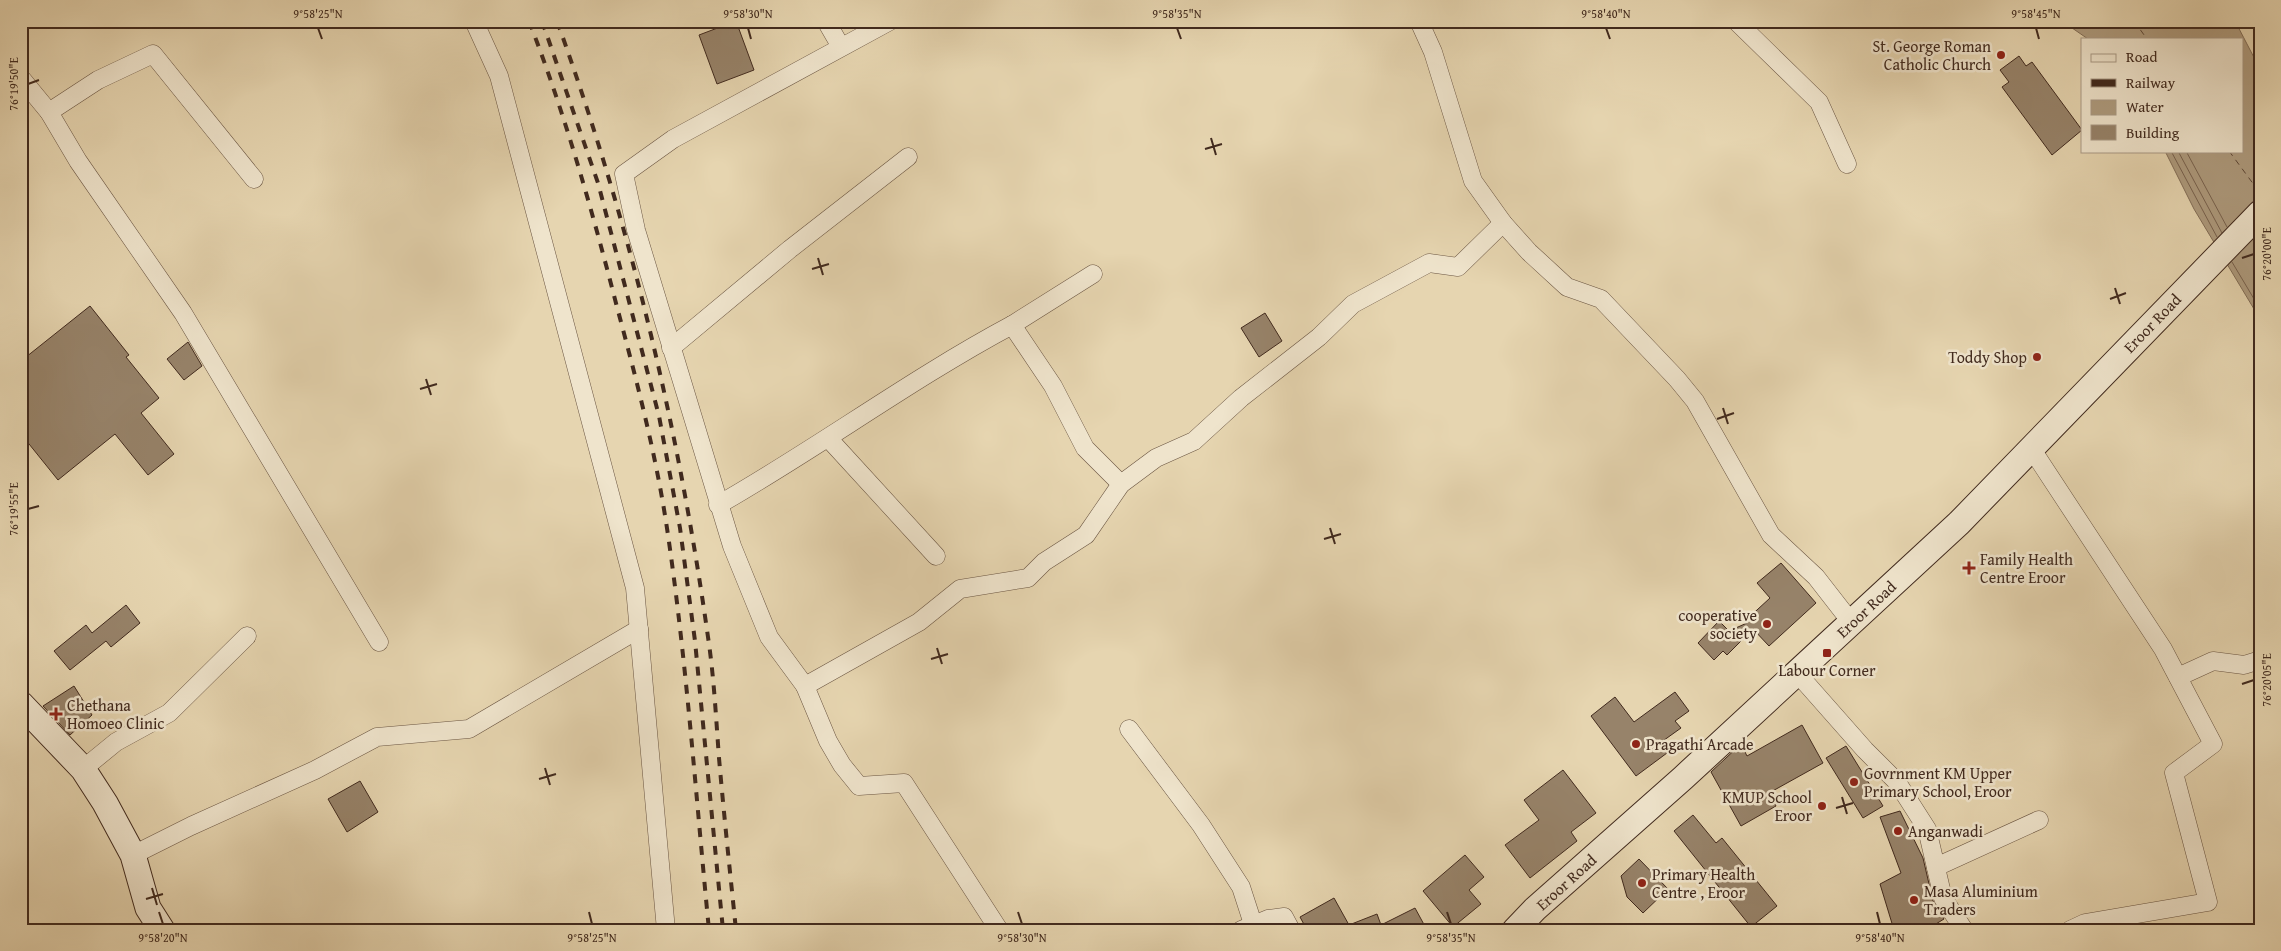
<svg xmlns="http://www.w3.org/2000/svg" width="2281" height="951" font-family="'Gentium Book Plus',serif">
<rect width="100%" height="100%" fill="#e6d5b0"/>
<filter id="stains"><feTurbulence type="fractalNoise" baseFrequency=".004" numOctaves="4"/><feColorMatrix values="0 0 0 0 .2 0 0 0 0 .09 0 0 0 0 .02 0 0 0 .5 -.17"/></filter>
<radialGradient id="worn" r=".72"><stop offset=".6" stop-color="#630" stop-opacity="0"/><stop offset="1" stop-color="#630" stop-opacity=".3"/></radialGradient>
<!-- water -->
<path fill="#ae9b7e" stroke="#826e58" d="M 2062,21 L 2235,21 L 2260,69 L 2260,319 L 2194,209 L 2165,151 L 2242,151 L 2242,39 L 2088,39 Z"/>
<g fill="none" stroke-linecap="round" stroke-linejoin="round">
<!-- shore -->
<g stroke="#78624e" stroke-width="1">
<path d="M 2171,151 L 2217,237"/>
<path d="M 2178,151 L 2222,233"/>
<path d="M 2186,151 L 2227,227"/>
<path d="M 2232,262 L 2260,309"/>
</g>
<!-- ferry -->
<g stroke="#5c4636" stroke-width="1" stroke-dasharray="6 5" stroke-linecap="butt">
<path d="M 2134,21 L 2147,39"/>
<path d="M 2229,151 L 2260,193"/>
</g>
</g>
<!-- building -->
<g fill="#97836a" stroke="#412a1e">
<path d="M 736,21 L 754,70 L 717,84 L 699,35 Z"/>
<path d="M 2019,56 L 2026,66 L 2032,62 L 2082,130 L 2052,155 L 2002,87 L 2009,82 L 2000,70 Z"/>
<path d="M 90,306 L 129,355 L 126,357 L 159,398 L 141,413 L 174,454 L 148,475 L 115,434 L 58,480 L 21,434 L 21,361 Z"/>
<path d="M 1265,313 L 1282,341 L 1259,357 L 1241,328 Z"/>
<path d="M 188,342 L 202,366 L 184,380 L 167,359 Z"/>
<path d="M 1781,563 L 1816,603 L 1769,646 L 1753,629 L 1727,655 L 1723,651 L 1714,660 L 1698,643 L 1719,621 L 1729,631 L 1747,623 L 1745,621 L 1770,598 L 1757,583 Z"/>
<path d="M 126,605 L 140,623 L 111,647 L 106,641 L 70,670 L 54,651 L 86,625 L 92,633 Z"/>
<path d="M 74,686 L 92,715 L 70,735 L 43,706 Z"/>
<path d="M 1675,692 L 1689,711 L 1675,721 L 1681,728 L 1660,743 L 1667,753 L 1636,776 L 1591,716 L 1615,697 L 1634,722 Z"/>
<path d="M 1802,725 L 1823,763 L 1769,793 L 1776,806 L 1741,826 L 1711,772 L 1741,744 L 1747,756 Z"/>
<path d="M 1846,746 L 1883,806 L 1863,818 L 1826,758 Z"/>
<path d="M 1563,770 L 1596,813 L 1571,832 L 1577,841 L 1530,878 L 1505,845 L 1539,820 L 1524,800 Z"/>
<path d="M 360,781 L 378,812 L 347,832 L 328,799 Z"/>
<path d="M 1900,811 L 1923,858 L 1933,901 L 1944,919 L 1926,930 L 1894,930 L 1880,884 L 1901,873 L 1880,817 Z"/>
<path d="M 1693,815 L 1716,843 L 1722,838 L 1777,906 L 1751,927 L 1674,831 Z"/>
<path d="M 1465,855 L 1484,877 L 1469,890 L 1481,904 L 1453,927 L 1423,891 Z"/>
<path d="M 1639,859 L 1668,889 L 1643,913 L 1627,897 L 1621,876 Z"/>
<path d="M 1334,898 L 1349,925 L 1377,914 L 1381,925 L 1415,908 L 1427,930 L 1307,930 L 1300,917 Z"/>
</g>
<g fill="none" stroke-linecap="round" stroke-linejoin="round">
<defs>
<g id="minor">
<path d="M 474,21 L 499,76 L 635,588 L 666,930"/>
<path d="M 826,21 L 841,47"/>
<path d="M 890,21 L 673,139 L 624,174 L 636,230 L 732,546 L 769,637 L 805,686 L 828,741 L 842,765 L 859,786 L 904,783 L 999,930"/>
<path d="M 1419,21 L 1433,52 L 1473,181 L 1503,223 L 1529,252 L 1567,287 L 1601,299 L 1677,379 L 1695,401 L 1771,535 L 1816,577 L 1851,622"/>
<path d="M 1736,21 L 1819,102 L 1847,164"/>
<path d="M 21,78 L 49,112 L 78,161 L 183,313 L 379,642"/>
<path d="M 49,112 L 98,80 L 153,54 L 254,179"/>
<path d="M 1012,325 L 1093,274"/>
<path d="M 671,348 L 790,249 L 908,157"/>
<path d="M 828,438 L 936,556"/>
<path d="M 2031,448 L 2163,649 L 2213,744 L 2174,773 L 2208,902 L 2085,923 L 2070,930"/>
<path d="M 718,505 C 818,448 911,379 1012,325 L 1053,386 L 1085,448 L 1121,484"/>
<path d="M 1797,673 L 1865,750 L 1897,782 L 1927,829 L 1943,898 L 1964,930"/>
<path d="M 2178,677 L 2213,661 L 2244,665 L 2260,660"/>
<path d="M 805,686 L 919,622 L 960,589 L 1028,578 L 1044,562 L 1086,535 L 1121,484 L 1156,458 L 1194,441 L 1241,398 L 1319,337 L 1353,304 L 1429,263 L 1458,267 L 1503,223"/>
<path d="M 1129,729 L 1201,825 L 1241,887 L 1253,924"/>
<path d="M 83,769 L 116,742 L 169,713 L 247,636"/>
<path d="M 133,855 L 191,826 L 315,770 L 377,737 L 469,729 L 639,629"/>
<path d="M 1936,867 L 2039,820"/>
<path d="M 1241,930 L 1268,919 L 1284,917 L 1291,930"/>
</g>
<g id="secondary">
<path d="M 21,704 L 83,769 L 105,803 L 133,855 L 148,908 L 162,930"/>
<path d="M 1515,930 L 1535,909 L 1683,778 L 1959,523 L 2260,213"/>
</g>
</defs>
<!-- minor casing -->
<use href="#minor" stroke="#6a5542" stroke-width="19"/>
<!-- secondary casing -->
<use href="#secondary" stroke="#412a1e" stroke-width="27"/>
<!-- minor -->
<use href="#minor" stroke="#efe4cc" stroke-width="18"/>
<!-- secondary -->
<use href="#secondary" stroke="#efe4cc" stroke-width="25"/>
<!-- rail -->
<g stroke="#412a1e" stroke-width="4" stroke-dasharray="9 9" stroke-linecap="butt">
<path d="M 529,21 C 565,114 592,210 617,307 C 637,382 657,458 668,535 C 687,666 696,798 709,930"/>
<path d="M 542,21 L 598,183 L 659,416 L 680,528 L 695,641 L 723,930"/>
<path d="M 557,21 C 630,224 678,424 708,637 C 714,677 716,718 719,758 C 724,815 730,872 736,930"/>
</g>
</g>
<!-- ticks -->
<path fill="none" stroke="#412a1e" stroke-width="2" d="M 318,28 L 322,39M 748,28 L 751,39M 1177,28 L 1181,39M 1606,28 L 1610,39M 2036,28 L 2039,39M 28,84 L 39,80M 1211,138 L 1216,155M 1205,149 L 1222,144M 818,258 L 823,275M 2242,258 L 2254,254M 812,269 L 829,264M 2115,288 L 2120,304M 2110,299 L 2126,293M 426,379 L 431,395M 420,389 L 437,384M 1723,408 L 1728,424M 1717,419 L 1734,413M 28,509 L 39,506M 1330,528 L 1335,544M 1324,539 L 1341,534M 937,648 L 942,664M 931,659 L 948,654M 2242,684 L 2254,680M 545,768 L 550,785M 539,779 L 556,774M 1842,797 L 1847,814M 1836,808 L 1853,803M 152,888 L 157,905M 146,899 L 163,894M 159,912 L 163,924M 589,912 L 592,924M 1018,912 L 1022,924M 1447,912 L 1451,924M 1877,912 L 1880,924"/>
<!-- markers -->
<g fill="#8f2418" stroke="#efe4cc" stroke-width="2">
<circle cx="2001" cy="55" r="5"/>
<circle cx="2037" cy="357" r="5"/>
<path d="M1966.5 560.5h5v5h5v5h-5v5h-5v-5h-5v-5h5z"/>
<circle cx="1767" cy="624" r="5"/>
<rect x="1822" y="648" width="10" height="10" rx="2.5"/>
<path d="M53.5 706.5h5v5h5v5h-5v5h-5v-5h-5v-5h5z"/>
<circle cx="1636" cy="744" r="5"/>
<circle cx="1854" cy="782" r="5"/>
<circle cx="1822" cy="806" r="5"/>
<circle cx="1898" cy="831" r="5"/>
<circle cx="1642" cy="883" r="5"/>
<circle cx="1914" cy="900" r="5"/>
</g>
<g text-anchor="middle" stroke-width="5" stroke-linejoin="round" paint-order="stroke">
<!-- poi labels -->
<g font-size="16" fill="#412a1e" stroke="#efe4cc" text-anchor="start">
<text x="1991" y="52" text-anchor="end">St. George Roman<tspan x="1991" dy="18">Catholic Church</tspan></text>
<text x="2027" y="363" text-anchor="end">Toddy Shop</text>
<text x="1980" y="565">Family Health<tspan x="1980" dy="18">Centre Eroor</tspan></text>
<text x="1757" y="621" text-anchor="end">cooperative<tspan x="1757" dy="18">society</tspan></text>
<text x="1827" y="676" text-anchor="middle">Labour Corner</text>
<text x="67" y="711">Chethana<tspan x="67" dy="18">Homoeo Clinic</tspan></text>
<text x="1646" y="750">Pragathi Arcade</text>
<text x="1864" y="779">Govrnment KM Upper<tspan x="1864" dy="18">Primary School, Eroor</tspan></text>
<text x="1812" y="803" text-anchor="end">KMUP School<tspan x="1812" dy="18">Eroor</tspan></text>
<text x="1908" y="837">Anganwadi</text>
<text x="1652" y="880">Primary Health<tspan x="1652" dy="18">Centre , Eroor</tspan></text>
<text x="1924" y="897">Masa Aluminium<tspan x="1924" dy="18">Traders</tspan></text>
</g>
<!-- street labels -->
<g font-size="16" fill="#412a1e" stroke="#efe4cc">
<text transform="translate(2152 323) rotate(-46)" y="6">Eroor Road</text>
<text transform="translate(1866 609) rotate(-43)" y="6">Eroor Road</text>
<text transform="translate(1566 882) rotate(-42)" y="6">Eroor Road</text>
</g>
</g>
<!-- margin -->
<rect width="2281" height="951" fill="none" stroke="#e6d5b0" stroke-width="55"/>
<!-- legend -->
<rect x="2081" y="38" width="162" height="115" fill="#efe4cc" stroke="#a99a86"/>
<rect x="2091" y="54" width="25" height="8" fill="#efe4cc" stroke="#a99a86"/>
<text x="2126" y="62" font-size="15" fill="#412a1e">Road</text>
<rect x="2091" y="79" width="25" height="8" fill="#412a1e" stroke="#a99a86"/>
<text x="2126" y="88" font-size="15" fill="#412a1e">Railway</text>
<rect x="2091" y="100" width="25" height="15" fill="#ae9b7e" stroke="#a99a86"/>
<text x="2126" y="112" font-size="15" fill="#412a1e">Water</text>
<rect x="2091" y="125" width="25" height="15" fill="#97836a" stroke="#a99a86"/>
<text x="2126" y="138" font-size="15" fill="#412a1e">Building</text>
<rect x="28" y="28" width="2226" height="896" fill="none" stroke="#412a1e" stroke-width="2"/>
<g font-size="12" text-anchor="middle" fill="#412a1e">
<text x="318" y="18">9°58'25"N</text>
<text x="748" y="18">9°58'30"N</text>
<text x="1177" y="18">9°58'35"N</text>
<text x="1606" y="18">9°58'40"N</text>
<text x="2036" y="18">9°58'45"N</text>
<text transform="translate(14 84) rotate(-90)" y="4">76°19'50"E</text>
<text transform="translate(2267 254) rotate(-90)" y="4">76°20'00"E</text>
<text transform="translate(14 509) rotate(-90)" y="4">76°19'55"E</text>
<text transform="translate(2267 680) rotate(-90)" y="4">76°20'05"E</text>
<text x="163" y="942">9°58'20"N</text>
<text x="592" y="942">9°58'25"N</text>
<text x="1022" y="942">9°58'30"N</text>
<text x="1451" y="942">9°58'35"N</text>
<text x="1880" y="942">9°58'40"N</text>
</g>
<rect width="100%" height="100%" filter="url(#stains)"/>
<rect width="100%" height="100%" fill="url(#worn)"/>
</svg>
